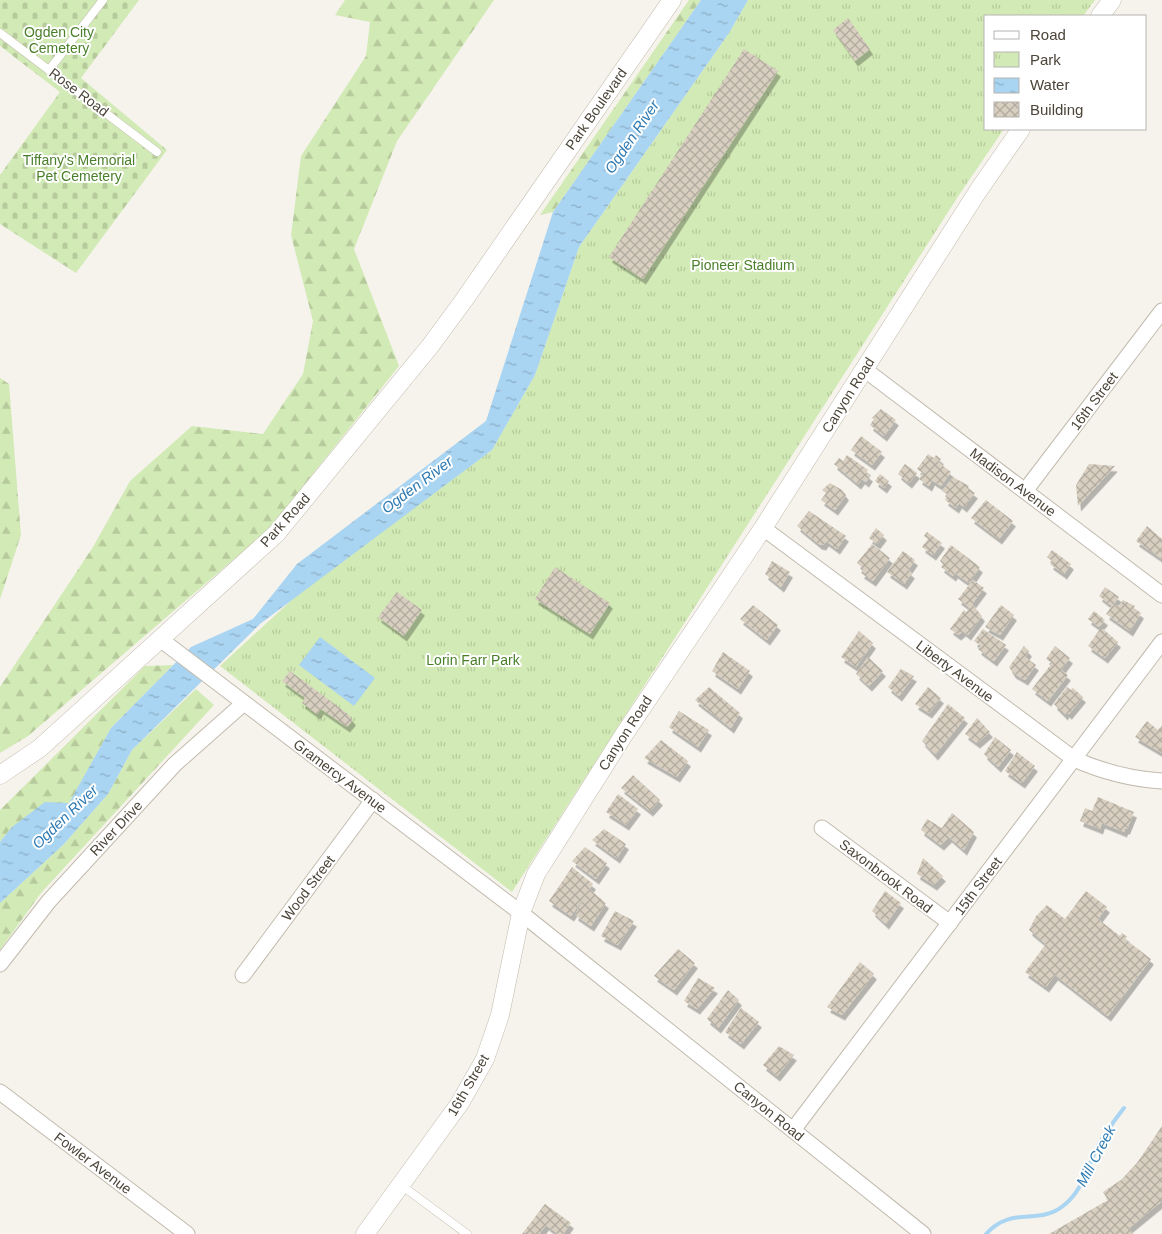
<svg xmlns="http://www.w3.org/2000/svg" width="1162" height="1234" font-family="Arial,sans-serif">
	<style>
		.forest { fill: url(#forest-firs) }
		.cemetery { fill: url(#cemetery-stones) }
		.park { fill: url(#park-tufts) }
		.water { fill: url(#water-ripples) }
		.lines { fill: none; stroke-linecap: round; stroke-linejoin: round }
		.stream { stroke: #a9d4f2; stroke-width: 4 }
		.building { fill: url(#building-cross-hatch); filter: url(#shadow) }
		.service-casing { stroke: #c2bbae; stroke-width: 9 }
		.minor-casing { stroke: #c2bbae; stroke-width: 17 }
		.tertiary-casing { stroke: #c2bbae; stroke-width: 19 }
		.service { stroke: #fff; stroke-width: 8 }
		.minor { stroke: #fff; stroke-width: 15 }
		.tertiary { stroke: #fff; stroke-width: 18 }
		.labels { text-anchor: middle; stroke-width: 4; stroke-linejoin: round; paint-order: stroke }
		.park-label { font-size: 14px; fill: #4a7f2a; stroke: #fff }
		.street-label { font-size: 14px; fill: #4b4439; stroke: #fff }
		.water-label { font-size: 15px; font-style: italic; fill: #2e7ab2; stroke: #fff }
	</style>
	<defs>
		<pattern id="forest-firs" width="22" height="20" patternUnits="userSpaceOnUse" patternTransform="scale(1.25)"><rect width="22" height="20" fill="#d2eab5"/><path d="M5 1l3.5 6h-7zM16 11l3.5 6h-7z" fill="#b6ca9c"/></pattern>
		<pattern id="cemetery-stones" width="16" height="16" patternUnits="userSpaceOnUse" patternTransform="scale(1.25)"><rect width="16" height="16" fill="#d2eab5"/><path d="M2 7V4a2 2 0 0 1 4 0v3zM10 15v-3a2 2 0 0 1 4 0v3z" fill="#b6ca9c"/></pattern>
		<pattern id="park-tufts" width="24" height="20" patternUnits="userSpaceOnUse" patternTransform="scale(1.25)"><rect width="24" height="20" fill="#d2eab5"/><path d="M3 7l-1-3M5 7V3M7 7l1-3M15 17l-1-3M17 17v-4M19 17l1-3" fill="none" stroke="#b6ca9c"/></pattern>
		<pattern id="water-ripples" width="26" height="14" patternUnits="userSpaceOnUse" patternTransform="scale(1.25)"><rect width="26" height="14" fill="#a9d4f2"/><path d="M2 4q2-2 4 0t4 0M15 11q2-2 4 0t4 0" fill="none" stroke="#8caec5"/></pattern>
		<pattern id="building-cross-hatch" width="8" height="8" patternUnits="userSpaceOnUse" patternTransform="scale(1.25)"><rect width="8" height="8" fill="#d8cfc1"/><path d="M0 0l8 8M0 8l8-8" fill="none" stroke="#b1aa9e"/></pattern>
		<filter id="shadow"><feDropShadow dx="3" dy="5.5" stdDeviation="0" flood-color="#0004"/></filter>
	</defs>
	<rect width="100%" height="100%" fill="#f6f3ec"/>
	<g class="forest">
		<polygon points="345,0 494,0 397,141 354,249 399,366 269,529 28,736 0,753 0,687 93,547 130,481 192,426 263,434 303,374 313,321 291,235 301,156 366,56 370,22 335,15"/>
		<polygon points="689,0 701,0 553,212 540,215"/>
		<polygon points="0,378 9,384 21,535 0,599"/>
		<polygon points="173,665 111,728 69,804 12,827 0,842 0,810 145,666"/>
		<polygon points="196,689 214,705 41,893 0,950 0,903 64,844 108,794 132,750"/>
	</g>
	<polygon class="cemetery" points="0,0 139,0 81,78 167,150 76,273 0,224 0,175 60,92 0,46"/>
	<polygon class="park" points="748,0 1095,0 1083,16 986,16 986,129 1004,129 959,195 512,892 220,666 308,585 492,450 535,375 579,247 729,33"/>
	<g class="water">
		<polygon points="701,0 748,0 729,33 579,247 535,375 492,450 260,624 132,750 108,794 64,844 0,903 0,842 12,827 45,802 69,803 111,728 191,647 253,619 297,564 486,421 553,212"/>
		<polygon points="320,637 375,678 354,706 299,665"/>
	</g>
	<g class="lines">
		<path class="stream" d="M 986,1234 C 1012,1205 1038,1226 1063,1206 C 1082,1191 1086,1171 1096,1150 C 1103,1135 1114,1121 1124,1108"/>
	</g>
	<g class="building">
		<polygon points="848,18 870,49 855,61 833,30"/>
		<polygon points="744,49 778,71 643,279 609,257"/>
		<polygon points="881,409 896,420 884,436 870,425 874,419 872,418"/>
		<polygon points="861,436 882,452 872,465 851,450"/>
		<polygon points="928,454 934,458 936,455 941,459 938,462 951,472 941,486 932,480 929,486 919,479 923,473 917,469"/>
		<polygon points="847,455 868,470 866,473 870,476 866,482 862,479 858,484 834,464 839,458 843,461"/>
		<polygon points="905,464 917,473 909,483 898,474"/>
		<polygon points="1089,464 1115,466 1078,506 1076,485"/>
		<polygon points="880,474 889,481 884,488 875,481"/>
		<polygon points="953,477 969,486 968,488 975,493 964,507 959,503 956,508 945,500 948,495 942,491"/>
		<polygon points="830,483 842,490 846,495 835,510 821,500 826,493 822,490"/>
		<polygon points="986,500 1013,521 999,539 971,518"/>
		<polygon points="809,511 846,536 837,549 826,541 823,545 819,544 797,526"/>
		<polygon points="1147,526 1162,539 1162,559 1136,541"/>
		<polygon points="876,528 884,535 877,544 869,538"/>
		<polygon points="927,532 942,543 933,555 922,547 928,539 924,536"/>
		<polygon points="872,544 890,558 873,581 861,573 864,569 857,563"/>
		<polygon points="951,545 980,567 969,583 955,573 953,576 941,567 943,564 940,561"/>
		<polygon points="1052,550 1071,564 1064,574 1050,564 1052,561 1047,557"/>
		<polygon points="903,551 915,560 908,570 912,573 904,584 887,572"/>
		<polygon points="772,561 790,572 781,587 765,574"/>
		<polygon points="555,567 610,603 590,634 535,599"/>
		<polygon points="973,580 984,588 972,604 982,616 968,635 963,631 958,635 950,629 964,610 966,612 968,610 969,607 958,599"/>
		<polygon points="1105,587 1119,597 1113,605 1119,606 1123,600 1135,606 1134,608 1141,613 1130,631 1106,614 1112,606 1099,596"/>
		<polygon points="397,592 422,610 404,636 378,617"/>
		<polygon points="753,605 778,625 767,640 740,619"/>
		<polygon points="1001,605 1014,615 1000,635 985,627"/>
		<polygon points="1094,611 1105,620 1099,627 1088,619"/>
		<polygon points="983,629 1006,645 994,661 978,649 981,646 974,641"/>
		<polygon points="1100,629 1103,629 1118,642 1105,658 1088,646"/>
		<polygon points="859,631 873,643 856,667 841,657"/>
		<polygon points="1024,646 1029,651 1025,657 1036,665 1025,680 1013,673 1009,667"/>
		<polygon points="1055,646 1070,658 1061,670 1068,675 1048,701 1032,689 1052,663 1046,659"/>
		<polygon points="723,652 750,671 738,689 712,671"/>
		<polygon points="868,657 883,671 869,686 856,674"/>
		<polygon points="901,669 914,676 899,696 888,687"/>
		<polygon points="290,671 348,714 353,720 347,727 321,709 317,714 302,703 305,698 282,681"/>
		<polygon points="709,687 740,713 731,728 695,700"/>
		<polygon points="928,687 941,698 929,713 915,704"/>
		<polygon points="1067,687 1071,690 1073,688 1083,697 1069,714 1066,712 1065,715 1054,704"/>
		<polygon points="948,704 965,718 935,755 922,741"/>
		<polygon points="679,711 709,730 698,747 669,727"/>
		<polygon points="977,718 990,732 977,743 965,734"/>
		<polygon points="1147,721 1158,730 1162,725 1162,753 1135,737"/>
		<polygon points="995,737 1011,750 998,767 984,754"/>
		<polygon points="661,740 688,761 677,777 644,758"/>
		<polygon points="1017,752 1035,766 1022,783 1005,771"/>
		<polygon points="633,775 660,800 650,811 621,788"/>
		<polygon points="618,794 638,809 626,825 606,812"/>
		<polygon points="1098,797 1134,812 1127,829 1125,829 1124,832 1102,823 1100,829 1080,821 1085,808 1092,811"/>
		<polygon points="952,813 974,832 964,850 949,837 941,845 921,830 927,819 942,828"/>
		<polygon points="604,829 626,844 617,858 592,840"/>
		<polygon points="585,847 607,863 596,879 572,861"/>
		<polygon points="923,858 943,876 934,885 917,874"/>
		<polygon points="572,867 593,884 571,916 549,901"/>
		<polygon points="589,889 606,903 591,926 575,915"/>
		<polygon points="885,891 901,903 886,924 872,911"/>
		<polygon points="1086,891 1107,907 1098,919 1120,936 1122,933 1127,937 1125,939 1151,959 1108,1016 1055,975 1046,987 1025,972 1046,944 1029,930 1036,916 1047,905 1065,919"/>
		<polygon points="615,911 634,921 618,945 601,936"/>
		<polygon points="678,949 695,963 674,990 654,976"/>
		<polygon points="860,962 874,974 842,1015 827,1007"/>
		<polygon points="698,978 715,988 697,1009 684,1001"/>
		<polygon points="728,990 739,1000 718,1028 707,1019"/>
		<polygon points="741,1008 759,1022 741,1044 725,1032"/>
		<polygon points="779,1046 794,1055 777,1076 763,1065"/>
		<polygon points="1162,1126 1162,1201 1129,1228 1133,1234 1049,1234 1108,1200 1103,1192 1121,1180 1137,1163"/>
		<polygon points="545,1204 571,1223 563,1234 558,1234 546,1225 539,1234 522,1234"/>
	</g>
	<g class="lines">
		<g class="service-casing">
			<g id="service">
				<polyline points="0,33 157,152"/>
				<polyline points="49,70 103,0"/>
				<polyline points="401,1185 467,1234"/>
			</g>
		</g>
		<g class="minor-casing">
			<g id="minor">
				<polyline points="864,369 1162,595"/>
				<polyline points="1025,491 1162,311"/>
				<path d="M 763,528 L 1074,759 C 1103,772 1129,779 1162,781"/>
				<polyline points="160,639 521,913 923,1234"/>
				<polyline points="822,828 950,923"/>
				<polyline points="0,964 49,901 175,764 244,703"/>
				<polyline points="243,975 373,800"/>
				<polyline points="0,1092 187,1234"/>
				<polyline points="793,1130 1162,642"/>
			</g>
		</g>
		<g class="tertiary-casing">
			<g id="tertiary">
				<polyline points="1100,16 1112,0"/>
				<polyline points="0,775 40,748 276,534 431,345 464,300 672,0"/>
				<polyline points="365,1234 460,1103 485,1059 500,1015 521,913 536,874 625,733 763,528 978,191 1021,129"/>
			</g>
		</g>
		<use href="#service" class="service"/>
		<use href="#minor" class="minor"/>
		<use href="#tertiary" class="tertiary"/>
	</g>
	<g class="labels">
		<g class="park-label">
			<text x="59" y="37">Ogden City<tspan x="59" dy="16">Cemetery</tspan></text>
			<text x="79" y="165">Tiffany's Memorial<tspan x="79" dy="16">Pet Cemetery</tspan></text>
			<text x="743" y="270">Pioneer Stadium</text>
			<text x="473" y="665">Lorin Farr Park</text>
		</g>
		<g class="street-label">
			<text transform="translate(79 92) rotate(37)" y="5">Rose Road</text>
			<text transform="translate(596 109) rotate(-55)" y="5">Park Boulevard</text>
			<text transform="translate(848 395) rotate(-58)" y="5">Canyon Road</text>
			<text transform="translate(1094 401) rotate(-53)" y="5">16th Street</text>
			<text transform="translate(1013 482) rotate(37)" y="5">Madison Avenue</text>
			<text transform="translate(285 520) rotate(-48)" y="5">Park Road</text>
			<text transform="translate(955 671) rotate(37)" y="5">Liberty Avenue</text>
			<text transform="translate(625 733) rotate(-57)" y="5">Canyon Road</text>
			<text transform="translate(340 776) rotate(37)" y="5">Gramercy Avenue</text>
			<text transform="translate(116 828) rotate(-47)" y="5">River Drive</text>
			<text transform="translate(886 876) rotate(37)" y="5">Saxonbrook Road</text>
			<text transform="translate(978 886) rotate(-53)" y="5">15th Street</text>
			<text transform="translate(308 888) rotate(-53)" y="5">Wood Street</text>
			<text transform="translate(468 1085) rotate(-60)" y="5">16th Street</text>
			<text transform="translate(769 1111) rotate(39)" y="5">Canyon Road</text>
			<text transform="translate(93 1163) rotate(37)" y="5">Fowler Avenue</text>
		</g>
		<g class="water-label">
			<text transform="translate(632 137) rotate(-56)" y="5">Ogden River</text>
			<text transform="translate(417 485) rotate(-37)" y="5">Ogden River</text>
			<text transform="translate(65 817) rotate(-44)" y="5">Ogden River</text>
			<text transform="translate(1096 1156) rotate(-62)" y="5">Mill Creek</text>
		</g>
	</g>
	<rect x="984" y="15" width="162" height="115" fill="#ffffff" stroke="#b7b4b0"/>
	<rect x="994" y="31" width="25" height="8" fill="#ffffff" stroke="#b7b4b0"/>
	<text x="1030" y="40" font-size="15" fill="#4b4439">Road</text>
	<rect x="994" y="52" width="25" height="15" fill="url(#park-tufts)" stroke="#b7b4b0"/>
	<text x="1030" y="65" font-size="15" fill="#4b4439">Park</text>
	<rect x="994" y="78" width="25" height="15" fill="url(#water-ripples)" stroke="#b7b4b0"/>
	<text x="1030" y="90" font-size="15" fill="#4b4439">Water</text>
	<rect x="994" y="102" width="25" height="15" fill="url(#building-cross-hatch)" stroke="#b7b4b0"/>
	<text x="1030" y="115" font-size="15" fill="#4b4439">Building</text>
</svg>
